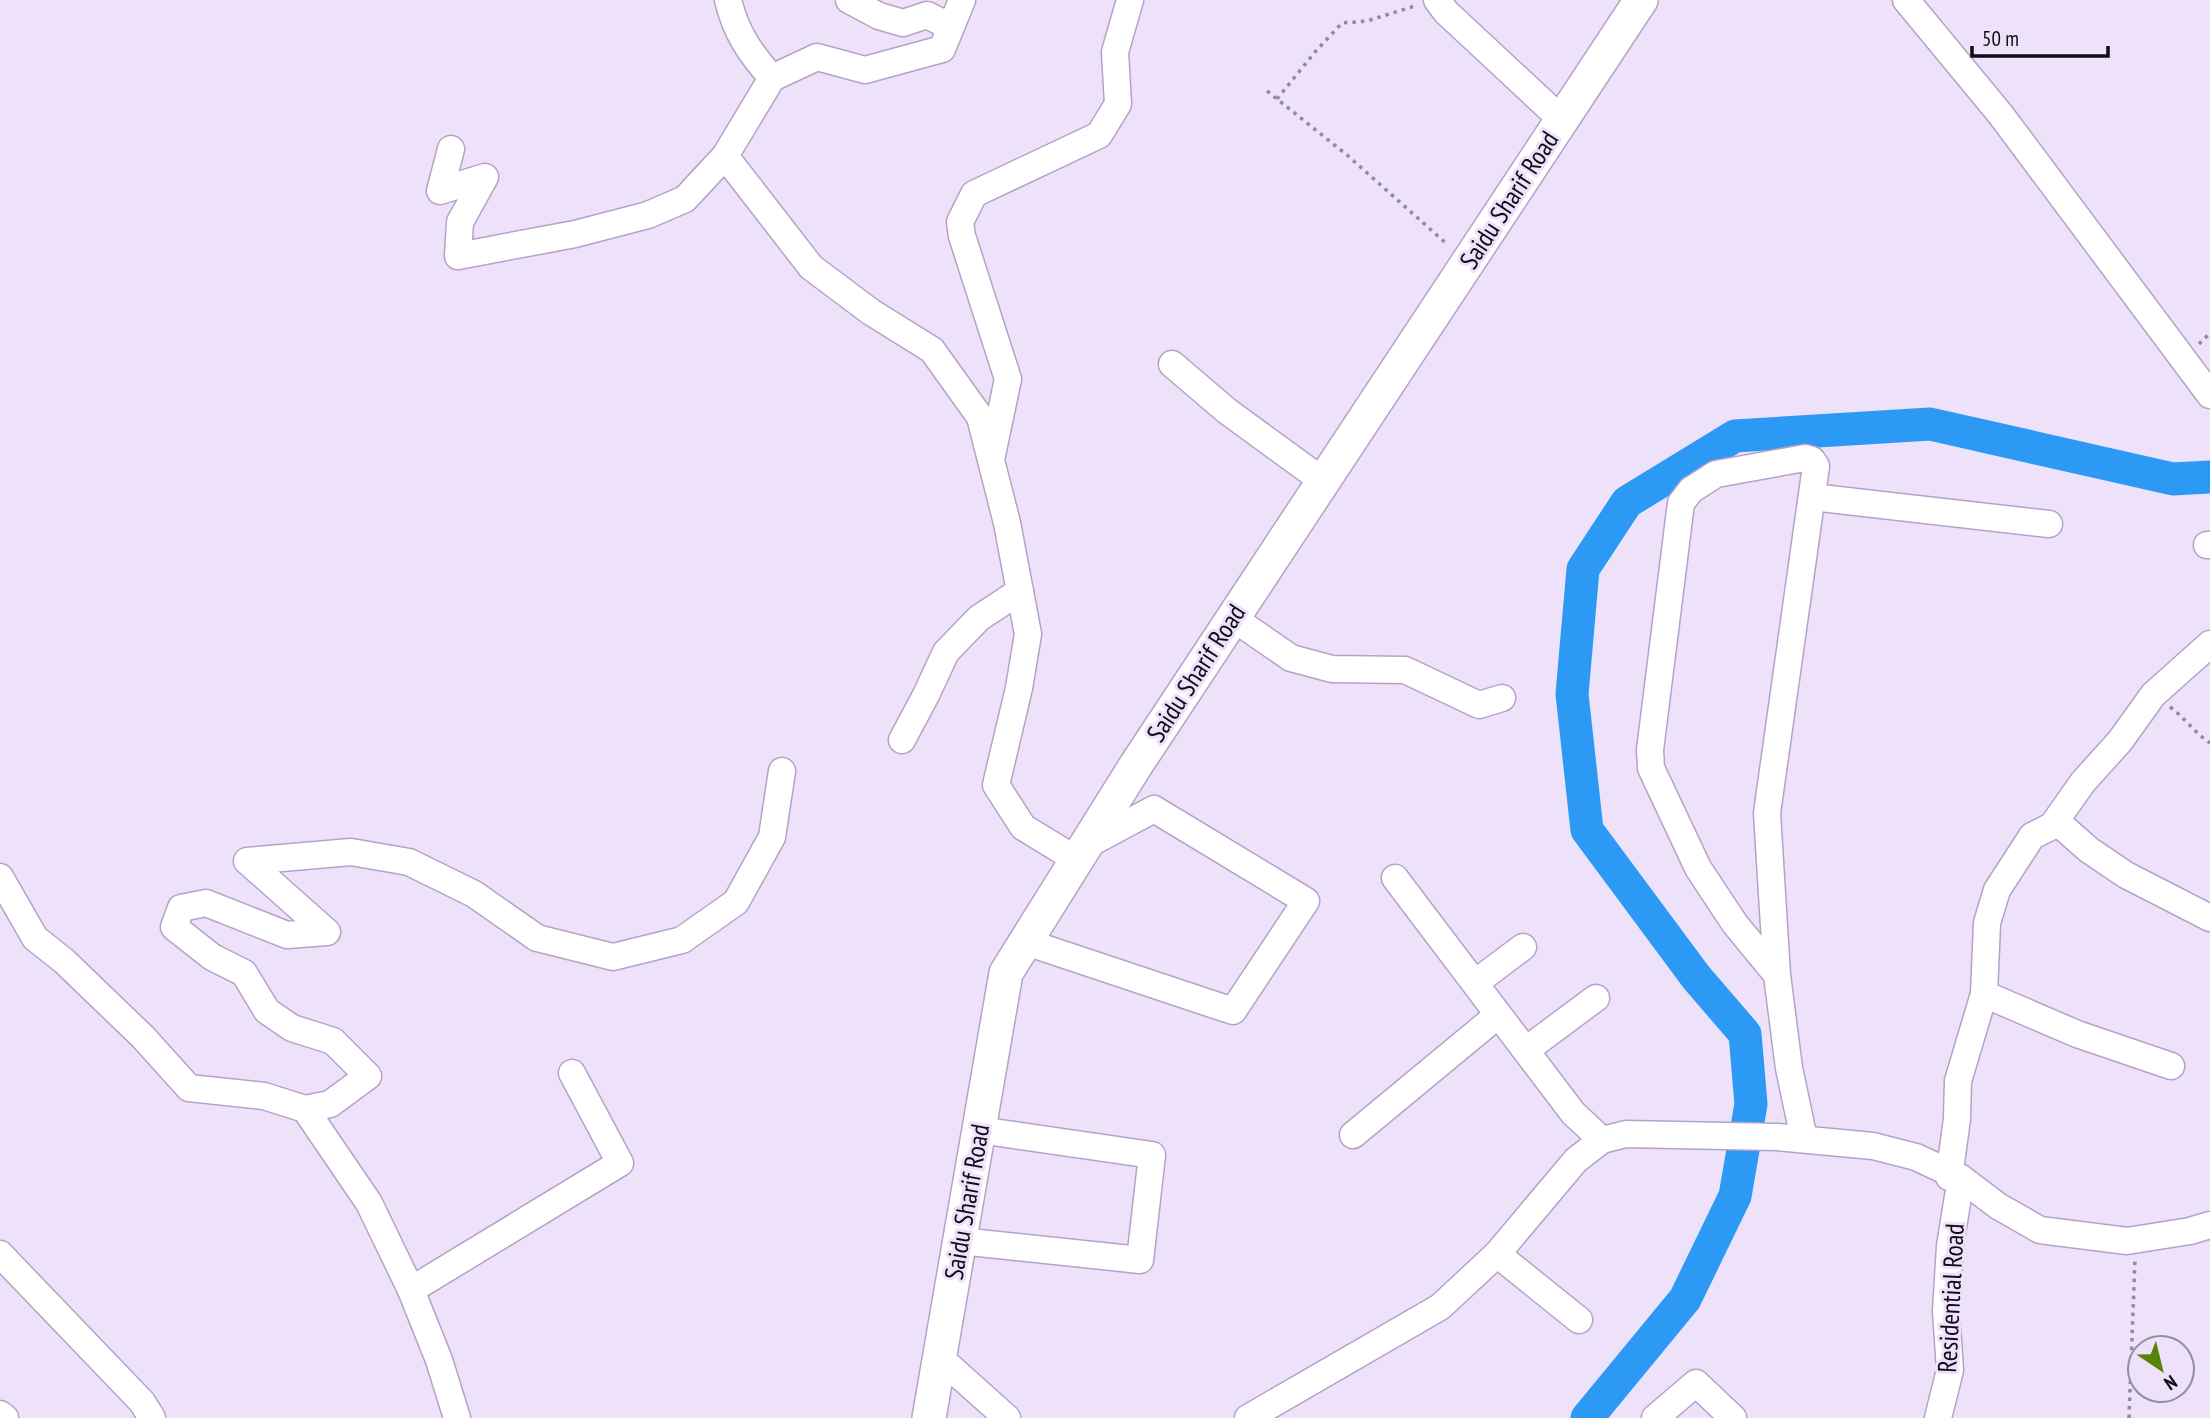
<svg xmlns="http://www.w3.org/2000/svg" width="2210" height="1418" font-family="'PT Sans Narrow',sans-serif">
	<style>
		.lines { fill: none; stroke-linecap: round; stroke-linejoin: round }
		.river { stroke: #2c9af5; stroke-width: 33 }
		.minor-casing { stroke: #b6a2c8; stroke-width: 29 }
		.major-casing { stroke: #b6a2c8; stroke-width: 36 }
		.path { stroke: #93899c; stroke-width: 3.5; stroke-dasharray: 3.5 5; stroke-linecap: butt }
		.minor { stroke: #fff; stroke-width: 26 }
		.major { stroke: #fff; stroke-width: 33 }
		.labels { text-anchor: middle; stroke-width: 6; stroke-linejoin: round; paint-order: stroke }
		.street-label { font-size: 26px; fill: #120a17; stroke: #eee2fa }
	</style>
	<rect width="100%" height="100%" fill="#eee2fa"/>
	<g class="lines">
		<polyline class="river" points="1587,1418 1685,1299 1735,1196 1751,1104 1745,1034 1696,977 1587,830 1572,694 1583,569 1627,502 1735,436 1930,424 2173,479 2210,477"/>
		<g class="minor-casing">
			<g id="minor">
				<path d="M 728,0 C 736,33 750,53 772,78"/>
				<polyline points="849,0 879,16 903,23 927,15 951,27"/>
				<polyline points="962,0 942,49 865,70 817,57 772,78 725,156 811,267 871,312 932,350 980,417 1007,523 1028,634 1019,688 996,785 1023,827 1077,860"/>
				<polyline points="1437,0 1446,12 1562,120"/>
				<polyline points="1906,0 2001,115 2210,395"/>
				<polyline points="451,149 440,191 485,177 460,222 458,256 575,234 648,215 685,199 725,156"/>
				<polyline points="1172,364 1227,411 1323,481"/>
				<polyline points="992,455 1008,379 962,236 960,222 974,194 1099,135 1118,104 1115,52 1130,0"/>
				<polyline points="1812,497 2049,524"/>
				<polyline points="2207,545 2210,545"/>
				<polyline points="1233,618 1291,658 1332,669 1405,670 1479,705 1502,698"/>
				<polyline points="902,740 926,695 946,652 979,618 1020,591"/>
				<polyline points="2056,821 2089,850 2126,875 2210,918"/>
				<polyline points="0,877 35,938 64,961 143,1037 189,1088 264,1096 305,1109 369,1203 411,1290 439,1360 457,1418"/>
				<polyline points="1395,878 1573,1113 1602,1140"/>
				<polyline points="1026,942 1233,1011 1306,901 1154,809 1085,846"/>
				<polyline points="1777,975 1735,924 1698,868 1651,768 1650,750 1681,503 1691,490 1716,474 1805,458 1812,460 1816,466 1767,813 1777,975 1789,1068 1804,1139"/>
				<polyline points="1475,983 1523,947"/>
				<polyline points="1984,994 2077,1034 2171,1066"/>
				<polyline points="1526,1050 1596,998"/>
				<polyline points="305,1109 330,1104 368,1076 333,1041 292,1028 267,1011 244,973 212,957 174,927 181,908 206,903 287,935 327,932 247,861 351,852 409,862 474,894 537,938 613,957 682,940 736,902 772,837 782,771"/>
				<polyline points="1353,1135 1498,1015"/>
				<polyline points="1949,1177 1957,1119 1958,1081 1984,994 1987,923 1997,890 2032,836 2052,826 2083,782 2120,741 2153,695 2210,644"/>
				<polyline points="960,1241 1140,1260 1152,1155 979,1130"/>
				<polyline points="0,1254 142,1402 152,1418"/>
				<polyline points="1497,1254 1579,1320"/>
				<polyline points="411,1290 620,1163 572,1073"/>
				<polyline points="940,1358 1007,1418"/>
				<polyline points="0,1414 5,1418"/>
				<polyline points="1248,1418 1440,1307 1497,1254 1576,1160 1602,1140 1626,1134 1777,1137 1873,1146 1916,1157 1961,1178 1998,1206 2040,1230 2127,1241 2190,1231 2210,1225"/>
				<polyline points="1655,1418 1696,1383 1733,1418"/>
				<polyline points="1938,1418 1950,1370 1946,1311 1950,1246 1961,1178"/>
			</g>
		</g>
		<g class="major-casing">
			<polyline id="major" points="929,1418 1006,973 1136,765 1641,0"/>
		</g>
		<g class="path">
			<polyline points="1267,91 1347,155 1448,245"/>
			<polyline points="1277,99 1315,52 1342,23 1367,21 1418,5"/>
			<polyline points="2199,344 2210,333"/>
			<path d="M 2170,707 C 2185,718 2195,733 2210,743"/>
			<polyline points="2129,1418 2135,1259"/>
		</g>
		<use href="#minor" class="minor"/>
		<use href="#major" class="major"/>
	</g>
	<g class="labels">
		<g class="street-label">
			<text transform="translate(1509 200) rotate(-57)" y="9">Saidu Sharif Road</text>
			<text transform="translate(1196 673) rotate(-57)" y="9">Saidu Sharif Road</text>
			<text transform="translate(967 1202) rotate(-80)" y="9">Saidu Sharif Road</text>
			<text transform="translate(1951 1298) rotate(-87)" y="9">Residential Road</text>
		</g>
	</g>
	<g transform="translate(2161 1369) rotate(145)"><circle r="33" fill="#eee2fa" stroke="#968c9f" stroke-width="2"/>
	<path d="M0-5L12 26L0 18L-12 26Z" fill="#58820a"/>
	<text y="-10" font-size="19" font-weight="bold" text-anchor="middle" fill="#120a17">N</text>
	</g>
	<path d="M1972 46v10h136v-10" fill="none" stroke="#120a17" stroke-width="3.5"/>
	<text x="1982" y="46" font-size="21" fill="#120a17" stroke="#eee2fa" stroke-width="5" paint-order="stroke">50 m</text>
</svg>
